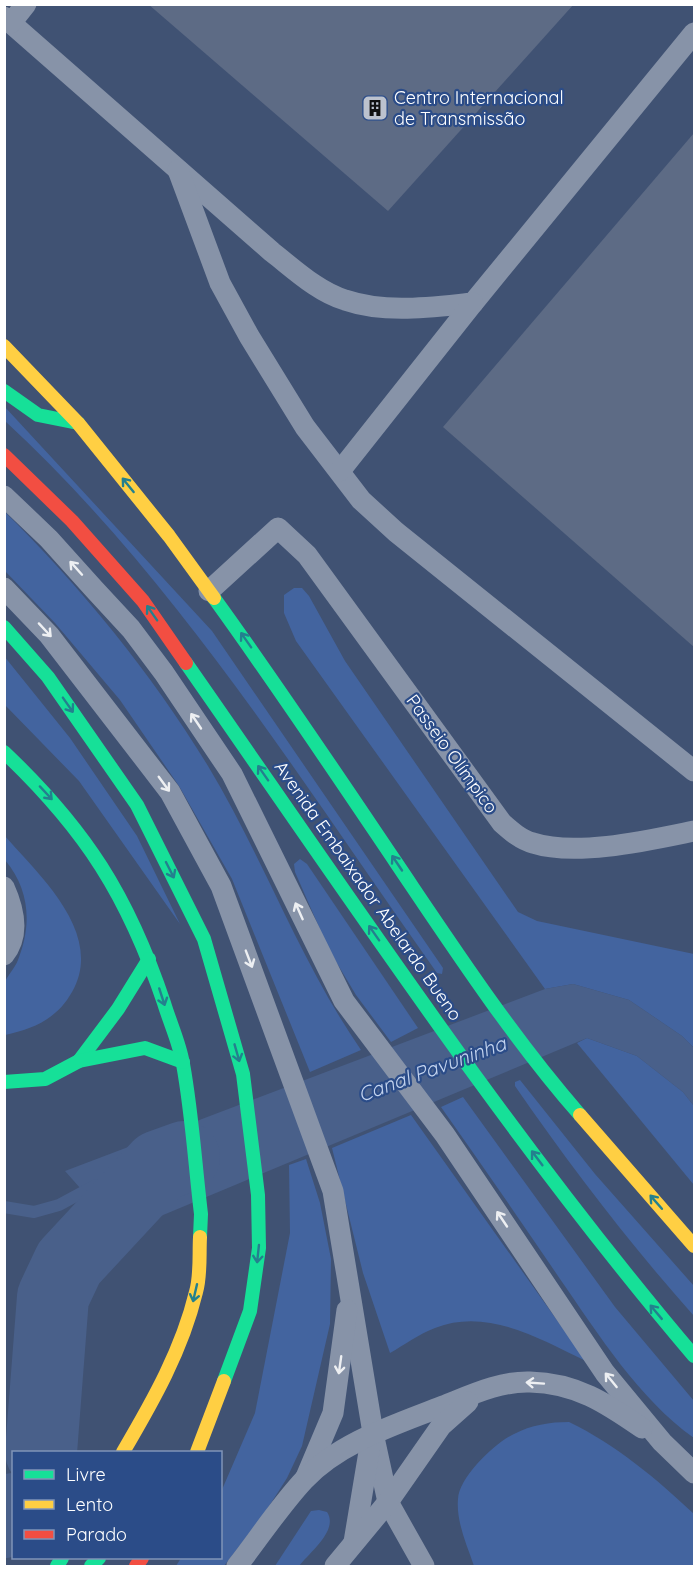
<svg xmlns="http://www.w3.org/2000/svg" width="699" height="1571" font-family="Quicksand,sans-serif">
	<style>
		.green { fill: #43649f }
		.water { fill: #49608a }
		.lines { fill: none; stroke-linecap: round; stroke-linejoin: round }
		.stream { stroke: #49608a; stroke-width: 12 }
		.river { stroke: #49608a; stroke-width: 72 }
		.building { fill: #5d6b85 }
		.lane { stroke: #8793a8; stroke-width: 21 }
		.fast { stroke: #16e098; stroke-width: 14 }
		.slow { stroke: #ffcf43; stroke-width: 14 }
		.jam { stroke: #f24e42; stroke-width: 14 }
		.oneway { stroke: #24808e }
		.oneway2 { stroke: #edeff2 }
		.labels { text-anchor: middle; stroke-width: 4.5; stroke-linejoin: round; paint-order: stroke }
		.poi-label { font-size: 18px; fill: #fff; stroke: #2b4c88; text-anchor: start }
		.street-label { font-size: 18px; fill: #fff; stroke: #2b4c88 }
		.water-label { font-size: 20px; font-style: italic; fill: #c4d4ef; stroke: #2b4c88 }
	</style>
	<rect width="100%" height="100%" fill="#405273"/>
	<g class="green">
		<path d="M 4,406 L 212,631 L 443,968 L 442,974 L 437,973 C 302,783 177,580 5,421 Z"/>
		<path d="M 4,511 C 81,587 152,674 208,766 C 264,859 299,960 361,1050 L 310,1072 L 232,879 L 179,786 L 120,700 L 55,623 L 5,571 Z"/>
		<polygon points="294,588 302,588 309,596 345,661 518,912 537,921 694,954 694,1048 682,1036 629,1000 573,984 545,989 296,641 284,613 284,595"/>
		<polygon points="4,656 70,738 137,836 180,924 79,781 5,705"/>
		<path d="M 4,835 C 40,876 105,934 72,992 C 57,1019 33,1029 5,1035 C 4,1020 1,999 4,984 C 7,976 15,968 18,960 C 32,925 30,890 5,860 Z"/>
		<polygon points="300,859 307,864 418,1028 391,1042 356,995 329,950 295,872 294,864"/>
		<polygon points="587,1038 637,1056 683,1092 694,1106 694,1185 577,1043"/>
		<path d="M 520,1080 L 595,1174 L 694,1286 L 694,1316 C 629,1243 571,1167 515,1086 L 515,1082 Z"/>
		<path d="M 463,1097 L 615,1307 L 694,1401 L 694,1438 C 639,1399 599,1335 560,1279 C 521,1221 481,1164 441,1107 Z"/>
		<path d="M 411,1115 L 586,1361 C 540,1339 487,1307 435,1328 C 419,1334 404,1345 390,1353 L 363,1273 L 332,1148 Z"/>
		<polygon points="306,1159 320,1203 331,1259 330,1324 302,1446 287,1478 264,1514 224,1566 176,1566 181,1558 220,1558 221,1492 255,1413 290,1233 289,1165"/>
		<path d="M 569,1422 C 615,1444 657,1479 694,1514 L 694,1566 L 474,1566 C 467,1545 456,1522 458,1499 C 459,1477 495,1443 514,1434 C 531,1425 550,1422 569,1422 Z"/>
		<path d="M 319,1510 L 327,1512 C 339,1530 310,1552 299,1566 L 275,1566 L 311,1511 Z"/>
	</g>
	<polygon class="water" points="573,984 629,1000 682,1036 694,1048 694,1106 683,1092 637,1056 587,1038 120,1233 65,1171 545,989"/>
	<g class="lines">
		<polyline class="stream" points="4,1207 34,1212 59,1205 96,1185"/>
		<g class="river">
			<polyline points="41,1452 53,1297 69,1263 159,1166 184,1157"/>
			<polyline points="4,1522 14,1509"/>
		</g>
	</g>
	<g class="building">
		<polygon points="148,4 574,4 388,211"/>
		<polygon points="694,133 694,647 443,427"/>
	</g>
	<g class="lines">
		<g class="lane">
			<path d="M 4,17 L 272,252 C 294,269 318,292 345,300 C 386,314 432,307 473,303 L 694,33"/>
			<polyline points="11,23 26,4"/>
			<polyline points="178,170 220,283 249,336 305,427 361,500 396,532 694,771"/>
			<polyline points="340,471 473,303"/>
			<polyline points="4,496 49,539 94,589 131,629 164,673 232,774 344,1001 445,1135 605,1373 662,1442 694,1473"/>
			<polyline points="4,588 49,635 170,792 221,886 333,1191 373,1433 388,1502 424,1566"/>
			<path d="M 209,591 L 278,528 L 307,555 L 502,823 C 511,831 521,840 533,843 C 576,857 650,840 694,831"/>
			<path d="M 4,887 C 14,909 20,935 4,955"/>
			<polyline points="306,1477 333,1413 347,1310"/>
			<polyline points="354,1542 370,1446"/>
			<path d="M 237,1566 C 259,1538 279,1507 304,1480 C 340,1442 395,1425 443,1406 C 471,1395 500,1381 530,1382 C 576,1383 606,1403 642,1428"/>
			<polyline points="335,1566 388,1502 441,1426 468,1402"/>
		</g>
		<g class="fast">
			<polyline points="4,391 38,415 78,423"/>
			<path d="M 214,598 C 277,685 337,775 397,864 C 455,950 512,1037 580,1115"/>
			<polyline points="4,627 48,677 137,805 204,939 243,1074 258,1195 259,1248 250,1311 224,1381"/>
			<path d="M 186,663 C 350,898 509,1138 694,1356"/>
			<path d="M 4,752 C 86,830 128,896 164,1003 C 170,1023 180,1044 183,1064 C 192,1113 195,1164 201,1214 L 200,1237"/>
			<polyline points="79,1061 118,1009 149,959"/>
			<polyline points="4,1082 45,1079 79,1061 145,1048 183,1062"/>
			<polyline points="57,1566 62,1558"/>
			<polyline points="91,1566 99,1558"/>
		</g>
		<g class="slow">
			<polyline points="4,346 78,423 169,536 214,598"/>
			<polyline points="580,1115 694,1246"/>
			<path d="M 123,1452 C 153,1401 182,1350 196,1292 C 201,1275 199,1254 200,1237"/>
			<polyline points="197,1452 224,1381"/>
		</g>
		<g class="jam">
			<polyline points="4,455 72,521 143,601 186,663"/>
			<polyline points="136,1566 142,1558"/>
		</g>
	</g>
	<defs><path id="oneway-shaft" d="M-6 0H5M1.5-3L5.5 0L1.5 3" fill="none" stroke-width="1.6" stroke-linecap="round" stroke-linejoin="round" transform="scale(1.5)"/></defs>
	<g class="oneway">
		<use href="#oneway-shaft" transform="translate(128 485) rotate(-129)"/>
		<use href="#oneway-shaft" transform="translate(152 613) rotate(-125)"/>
		<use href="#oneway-shaft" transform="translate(246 640) rotate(-125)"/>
		<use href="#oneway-shaft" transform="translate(68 705) rotate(55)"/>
		<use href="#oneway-shaft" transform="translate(263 773) rotate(-125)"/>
		<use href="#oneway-shaft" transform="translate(46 793) rotate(47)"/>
		<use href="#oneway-shaft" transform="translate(397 863) rotate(-124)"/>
		<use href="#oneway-shaft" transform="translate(170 870) rotate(63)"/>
		<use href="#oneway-shaft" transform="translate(374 933) rotate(-125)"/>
		<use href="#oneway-shaft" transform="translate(162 997) rotate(72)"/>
		<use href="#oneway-shaft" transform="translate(237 1053) rotate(74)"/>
		<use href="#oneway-shaft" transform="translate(537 1158) rotate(-127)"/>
		<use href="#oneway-shaft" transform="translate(656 1202) rotate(-131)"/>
		<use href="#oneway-shaft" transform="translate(258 1254) rotate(96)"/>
		<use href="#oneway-shaft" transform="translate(195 1293) rotate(103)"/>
		<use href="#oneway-shaft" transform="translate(656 1312) rotate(-130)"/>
	</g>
	<g class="oneway2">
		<use href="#oneway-shaft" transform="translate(76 568) rotate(-132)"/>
		<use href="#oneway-shaft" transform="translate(45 630) rotate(47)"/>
		<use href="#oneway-shaft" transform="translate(196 721) rotate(-124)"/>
		<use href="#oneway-shaft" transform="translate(164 784) rotate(54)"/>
		<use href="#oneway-shaft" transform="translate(299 911) rotate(-114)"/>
		<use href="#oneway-shaft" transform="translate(249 959) rotate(69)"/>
		<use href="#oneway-shaft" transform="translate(502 1219) rotate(-124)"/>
		<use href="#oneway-shaft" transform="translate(340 1365) rotate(98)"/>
		<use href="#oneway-shaft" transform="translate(611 1380) rotate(-129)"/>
		<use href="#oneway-shaft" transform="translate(535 1383) rotate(-176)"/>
	</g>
	<defs>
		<g id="building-square" transform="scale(1.35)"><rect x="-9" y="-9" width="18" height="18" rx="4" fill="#bcc2ce" stroke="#2b4c88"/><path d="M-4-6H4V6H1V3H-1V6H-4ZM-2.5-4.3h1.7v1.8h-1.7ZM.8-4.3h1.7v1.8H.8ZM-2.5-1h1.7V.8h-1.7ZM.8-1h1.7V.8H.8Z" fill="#111"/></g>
	</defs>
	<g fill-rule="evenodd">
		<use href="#building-square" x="375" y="108"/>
	</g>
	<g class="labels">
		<g class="poi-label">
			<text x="394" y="104">Centro Internacional<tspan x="394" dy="21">de Transmissão</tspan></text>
		</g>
		<g class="street-label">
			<text transform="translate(452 754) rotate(54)" y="6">Passeio Olímpico</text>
			<text transform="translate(368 891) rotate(55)" y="6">Avenida Embaixador Abelardo Bueno</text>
		</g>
		<g class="water-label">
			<text transform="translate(432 1069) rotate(-20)" y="7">Canal Pavuninha</text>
		</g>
	</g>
	<rect width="699" height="1571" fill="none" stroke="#ffffff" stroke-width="12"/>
	<rect x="12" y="1451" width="210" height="108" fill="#2b4c88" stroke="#8094b8" stroke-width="1.5"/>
	<rect x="24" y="1470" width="30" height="9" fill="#16e098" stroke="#8094b8" stroke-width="1.5"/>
	<text x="66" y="1481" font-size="18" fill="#ffffff">Livre</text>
	<rect x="24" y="1500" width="30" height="9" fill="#ffcf43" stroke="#8094b8" stroke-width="1.5"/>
	<text x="66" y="1511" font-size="18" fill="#ffffff">Lento</text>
	<rect x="24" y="1530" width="30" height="9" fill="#f24e42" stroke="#8094b8" stroke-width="1.5"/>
	<text x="66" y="1541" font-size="18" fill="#ffffff">Parado</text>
</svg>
